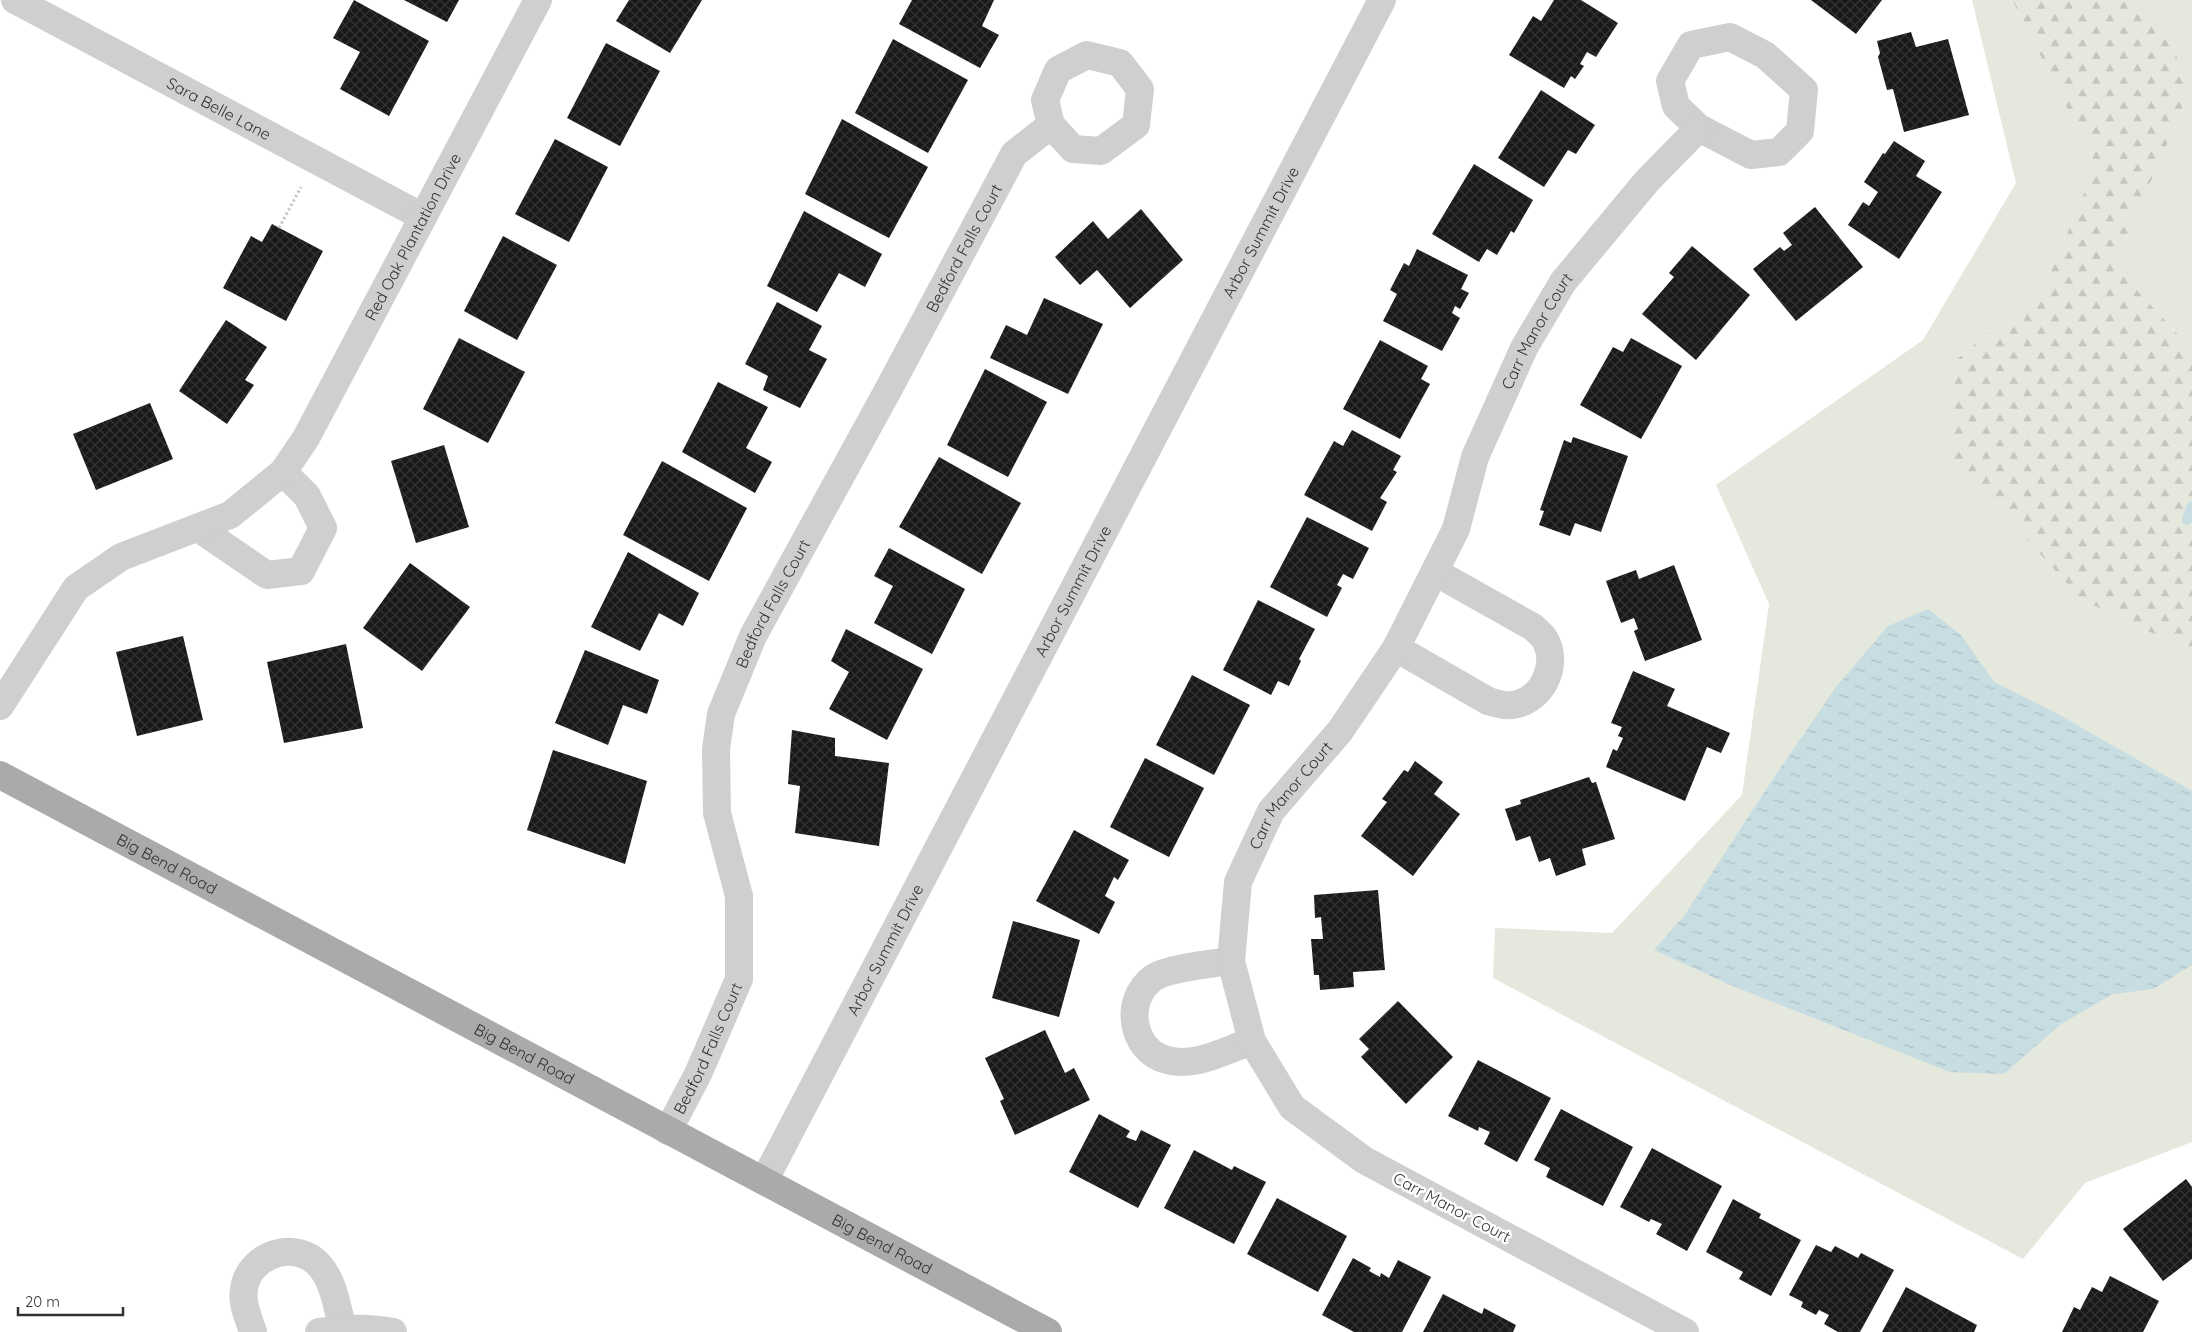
<svg xmlns="http://www.w3.org/2000/svg" width="2192" height="1332" font-family="Quicksand,sans-serif">
	<style>
		.grass { fill: #e4e8dd }
		.forest { fill: url(#forest-firs) }
		.water { fill: url(#water-ripples) }
		.lines { fill: none; stroke-linecap: round; stroke-linejoin: round }
		.stream { stroke: #c7dde2; stroke-width: 10 }
		.building { fill: url(#building-cross-hatch) }
		.path { stroke: #c9c9c9; stroke-width: 3; stroke-dasharray: 2.5 2.5; stroke-linecap: butt }
		.minor { stroke: #cfcfcf; stroke-width: 28 }
		.primary { stroke: #aaa; stroke-width: 28 }
		.labels { text-anchor: middle; stroke-width: 5; stroke-linejoin: round; paint-order: stroke }
		.street-label { font-size: 16px; fill: #323232; stroke: #fff }
	</style>
	<defs>
		<pattern id="forest-firs" width="22" height="20" patternUnits="userSpaceOnUse" patternTransform="scale(1.25)"><rect width="22" height="20" fill="#e4e8dd"/><path d="M5 1l3.5 6h-7zM16 11l3.5 6h-7z" fill="#c4c7be"/></pattern>
		<pattern id="water-ripples" width="26" height="14" patternUnits="userSpaceOnUse" patternTransform="scale(1.25)"><rect width="26" height="14" fill="#c7dde2"/><path d="M2 4q2-2 4 0t4 0M15 11q2-2 4 0t4 0" fill="none" stroke="#abbec2"/></pattern>
		<pattern id="building-cross-hatch" width="8" height="8" patternUnits="userSpaceOnUse" patternTransform="scale(1.25)"><rect width="8" height="8" fill="#191919"/><path d="M0 0l8 8M0 8l8-8" fill="none" stroke="#323232"/></pattern>
	</defs>
	<rect width="100%" height="100%" fill="#fff"/>
	<g class="grass">
		<polygon points="1972,0 2012,0 2096,165 2044,288 1956,360 2082,600 2192,652 2192,1142 2085,1183 2023,1259 1493,978 1495,928 1612,933 1742,795 1769,604 1716,485 1923,340 2016,183"/>
		<polygon points="2121,0 2192,0 2192,349 2114,266 2187,98 2169,26"/>
	</g>
	<polygon class="forest" points="2012,0 2121,0 2169,25 2187,98 2114,266 2192,349 2192,652 2082,600 1951,456 1956,360 2044,288 2096,165"/>
	<polygon class="water" points="1928,609 1961,635 1994,682 2056,713 2192,791 2192,965 2153,989 2113,994 2061,1024 2004,1074 1950,1072 1735,987 1654,950 1684,916 1767,788 1836,687 1888,626"/>
	<g class="lines">
		<polyline class="stream" points="2187,520 2192,506"/>
	</g>
	<g class="building">
		<polygon points="354,0 429,41 389,116 340,89 360,52 333,38"/>
		<polygon points="404,0 459,0 447,22"/>
		<polygon points="629,0 702,0 670,53 616,21"/>
		<polygon points="912,0 994,0 982,26 999,35 980,68 899,24"/>
		<polygon points="1554,0 1581,0 1618,23 1596,57 1587,52 1580,64 1584,66 1575,79 1571,76 1564,88 1509,55 1533,16 1541,21"/>
		<polygon points="1811,0 1882,0 1856,34"/>
		<polygon points="1911,32 1916,47 1948,39 1969,115 1904,132 1893,89 1887,90 1878,57 1880,53 1877,41"/>
		<polygon points="893,39 968,80 928,153 855,113"/>
		<polygon points="606,43 660,71 620,146 567,118"/>
		<polygon points="1541,90 1595,125 1576,154 1568,150 1544,187 1498,158"/>
		<polygon points="842,119 928,167 889,238 805,194"/>
		<polygon points="555,139 608,167 569,242 515,214"/>
		<polygon points="1894,141 1925,161 1916,176 1942,192 1899,259 1848,225 1863,202 1869,206 1878,192 1864,182 1883,153 1885,154"/>
		<polygon points="1474,164 1533,200 1514,233 1511,231 1497,255 1487,249 1479,262 1432,234"/>
		<polygon points="1815,207 1863,267 1796,321 1753,269 1780,247 1784,251 1792,245 1783,233"/>
		<polygon points="1141,209 1183,260 1130,308 1097,270 1080,285 1055,257 1093,221 1108,239"/>
		<polygon points="804,211 882,254 865,287 839,273 817,312 767,286"/>
		<polygon points="272,224 323,251 286,321 223,288 251,236 262,242"/>
		<polygon points="503,236 557,265 517,340 464,311"/>
		<polygon points="1692,246 1750,295 1696,360 1642,314 1674,277 1669,273"/>
		<polygon points="1417,249 1468,275 1461,289 1469,293 1460,309 1455,306 1452,313 1460,318 1442,351 1383,321 1397,294 1390,290 1404,263 1409,266"/>
		<polygon points="1044,298 1103,324 1068,394 990,358 1006,325 1027,335"/>
		<polygon points="777,302 822,326 809,350 827,359 800,408 763,390 768,376 745,364"/>
		<polygon points="226,320 267,347 245,380 254,385 227,424 179,391"/>
		<polygon points="459,338 525,372 488,443 423,409"/>
		<polygon points="1631,338 1682,366 1641,439 1580,405 1613,347 1623,352"/>
		<polygon points="1380,340 1428,366 1421,379 1430,384 1400,439 1343,409"/>
		<polygon points="985,369 1047,402 1008,477 947,445"/>
		<polygon points="718,382 768,407 746,448 772,462 755,493 682,452"/>
		<polygon points="150,403 173,459 96,490 73,434"/>
		<polygon points="1352,430 1401,456 1393,470 1397,472 1380,498 1387,502 1372,531 1304,495 1334,441 1343,446"/>
		<polygon points="1573,437 1628,456 1601,532 1575,523 1570,536 1539,525 1544,511 1540,510 1564,440 1571,443"/>
		<polygon points="444,445 469,527 416,543 391,461"/>
		<polygon points="939,457 1021,503 982,574 899,527"/>
		<polygon points="662,461 747,508 709,581 623,535"/>
		<polygon points="1307,517 1369,548 1353,579 1343,574 1337,585 1342,588 1327,617 1270,587"/>
		<polygon points="889,548 965,589 932,654 874,623 893,586 874,576"/>
		<polygon points="628,552 699,593 683,626 659,613 640,651 591,627"/>
		<polygon points="410,563 470,607 422,671 363,628"/>
		<polygon points="1674,565 1702,640 1645,661 1634,631 1638,629 1634,618 1621,623 1606,581 1636,570 1639,579"/>
		<polygon points="1258,600 1315,629 1299,659 1301,661 1289,686 1278,681 1271,695 1223,670"/>
		<polygon points="846,629 923,669 887,740 829,709 849,672 831,661"/>
		<polygon points="183,636 203,720 137,736 116,652"/>
		<polygon points="346,644 363,728 284,743 267,662"/>
		<polygon points="585,650 659,680 647,714 623,705 608,745 555,723"/>
		<polygon points="1633,671 1675,689 1667,706 1730,733 1721,753 1707,747 1685,801 1606,767 1613,749 1617,751 1623,738 1618,736 1622,727 1611,723"/>
		<polygon points="1192,675 1250,705 1214,775 1156,745"/>
		<polygon points="792,730 835,738 835,756 889,763 879,846 795,833 800,786 788,784"/>
		<polygon points="553,750 647,781 625,864 527,830"/>
		<polygon points="1145,758 1204,788 1169,857 1110,827"/>
		<polygon points="1415,761 1443,782 1434,794 1460,814 1413,876 1361,836 1387,802 1382,799 1404,770 1408,772"/>
		<polygon points="1589,777 1592,783 1596,782 1615,839 1582,849 1586,865 1556,876 1550,858 1539,862 1530,836 1516,841 1505,809 1521,804 1520,800"/>
		<polygon points="1074,830 1129,860 1118,880 1114,877 1105,896 1115,902 1099,934 1036,901"/>
		<polygon points="1378,890 1385,970 1353,972 1354,987 1320,990 1319,975 1314,975 1311,939 1323,939 1321,917 1315,918 1314,895"/>
		<polygon points="1013,921 1080,940 1059,1017 992,998"/>
		<polygon points="1398,1001 1453,1057 1406,1104 1361,1057 1369,1049 1359,1039"/>
		<polygon points="1045,1030 1065,1073 1074,1068 1090,1100 1015,1135 1000,1101 1004,1099 985,1058"/>
		<polygon points="1478,1060 1551,1098 1517,1162 1484,1144 1490,1132 1479,1127 1478,1131 1448,1116"/>
		<polygon points="1561,1109 1633,1147 1603,1206 1546,1177 1550,1168 1534,1160"/>
		<polygon points="1099,1114 1130,1131 1126,1137 1136,1141 1141,1130 1171,1145 1138,1208 1069,1172"/>
		<polygon points="1652,1148 1722,1186 1687,1251 1656,1234 1662,1224 1651,1219 1649,1222 1620,1207"/>
		<polygon points="1194,1150 1232,1170 1234,1166 1266,1182 1234,1244 1164,1208"/>
		<polygon points="2186,1179 2192,1187 2192,1259 2163,1281 2123,1229"/>
		<polygon points="1277,1198 1347,1236 1318,1292 1247,1254"/>
		<polygon points="1733,1199 1761,1214 1759,1218 1801,1240 1771,1296 1739,1279 1743,1272 1706,1252"/>
		<polygon points="1816,1245 1831,1252 1835,1246 1858,1258 1861,1253 1894,1270 1860,1332 1838,1332 1824,1324 1829,1315 1819,1310 1816,1315 1801,1307 1803,1302 1789,1295"/>
		<polygon points="1353,1258 1371,1268 1369,1271 1380,1277 1381,1273 1389,1278 1398,1260 1431,1277 1402,1332 1354,1332 1322,1315"/>
		<polygon points="2110,1276 2159,1301 2143,1332 2062,1332 2074,1307 2080,1310 2092,1287 2102,1292"/>
		<polygon points="1906,1287 1977,1325 1974,1332 1882,1332"/>
		<polygon points="1443,1294 1482,1314 1484,1308 1516,1325 1513,1332 1423,1332"/>
	</g>
	<g class="lines">
		<polyline class="path" points="279,228 301,187"/>
		<g class="minor">
			<path id="s1" d="M 15,0 L 423,217"/>
			<polygon points="1730,37 1765,55 1804,90 1800,131 1779,152 1751,155 1699,128 1676,106 1670,81 1691,45"/>
			<polyline points="198,528 267,575 301,571 323,528 307,496 283,472"/>
			<path d="M 1396,648 L 1488,701 C 1498,704 1507,707 1518,704 C 1545,696 1559,662 1544,638 C 1541,634 1536,630 1533,627 L 1435,572"/>
			<path id="s2" d="M 0,706 L 76,588 L 121,557 L 230,515 L 283,472 L 306,438 L 538,0"/>
			<path d="M 1231,961 C 1211,964 1168,968 1153,978 C 1123,1000 1131,1051 1167,1060 C 1195,1068 1226,1050 1252,1041"/>
			<path id="s3" d="M 668,1131 L 698,1074 L 739,979 L 739,896 L 717,813 L 716,749 L 721,714 L 753,636 L 887,392 L 1014,154 L 1051,125 L 1073,149 L 1101,151 L 1136,125 L 1140,89 L 1120,63 L 1087,55 L 1058,70 L 1045,100 L 1051,125"/>
			<path id="s4" d="M 764,1181 L 1382,0"/>
			<path d="M 253,1332 C 248,1316 240,1301 245,1284 C 253,1253 297,1240 319,1265 C 334,1281 337,1308 343,1329"/>
			<path d="M 319,1332 C 344,1328 368,1327 393,1332"/>
			<path id="s5" d="M 1685,1332 L 1364,1160 L 1292,1107 L 1252,1041 L 1231,961 L 1238,882 L 1271,811 L 1340,731 L 1396,648 L 1456,529 L 1475,457 L 1524,348 L 1563,282 L 1647,181 L 1699,128"/>
		</g>
		<path class="primary" id="s6" d="M 0,775 L 1048,1332"/>
	</g>
	<g class="labels">
		<g class="street-label">
			<text dy="6" stroke="none"><textPath href="#s1" startOffset="231">Sara Belle Lane</textPath></text>
			<text dy="6" stroke="none"><textPath href="#s4" startOffset="1071">Arbor Summit Drive</textPath></text>
			<text dy="6" stroke="none"><textPath href="#s2" startOffset="649">Red Oak Plantation Drive</textPath></text>
			<text dy="6" stroke="none"><textPath href="#s3" startOffset="962">Bedford Falls Court</textPath></text>
			<text dy="6" stroke="none"><textPath href="#s5" startOffset="1325">Carr Manor Court</textPath></text>
			<text dy="6" stroke="none"><textPath href="#s4" startOffset="666">Arbor Summit Drive</textPath></text>
			<text dy="6" stroke="none"><textPath href="#s3" startOffset="558">Bedford Falls Court</textPath></text>
			<text dy="6" stroke="none"><textPath href="#s5" startOffset="795">Carr Manor Court</textPath></text>
			<text dy="6" stroke="none"><textPath href="#s6" startOffset="189">Big Bend Road</textPath></text>
			<text dy="6" stroke="none"><textPath href="#s4" startOffset="261">Arbor Summit Drive</textPath></text>
			<text dy="6" stroke="none"><textPath href="#s3" startOffset="92">Bedford Falls Court</textPath></text>
			<text dy="6" stroke="none"><textPath href="#s6" startOffset="594">Big Bend Road</textPath></text>
			<text transform="translate(1452 1207) rotate(28)" y="6">Carr Manor Court</text>
			<text dy="6" stroke="none"><textPath href="#s6" startOffset="999">Big Bend Road</textPath></text>
		</g>
	</g>
	<path d="M18 1307v8h105v-8" fill="none" stroke="#323232" stroke-width="2.5"/>
	<text x="25" y="1307" font-size="15" fill="#323232" stroke="#ffffff" stroke-width="4" paint-order="stroke">20 m</text>
</svg>
